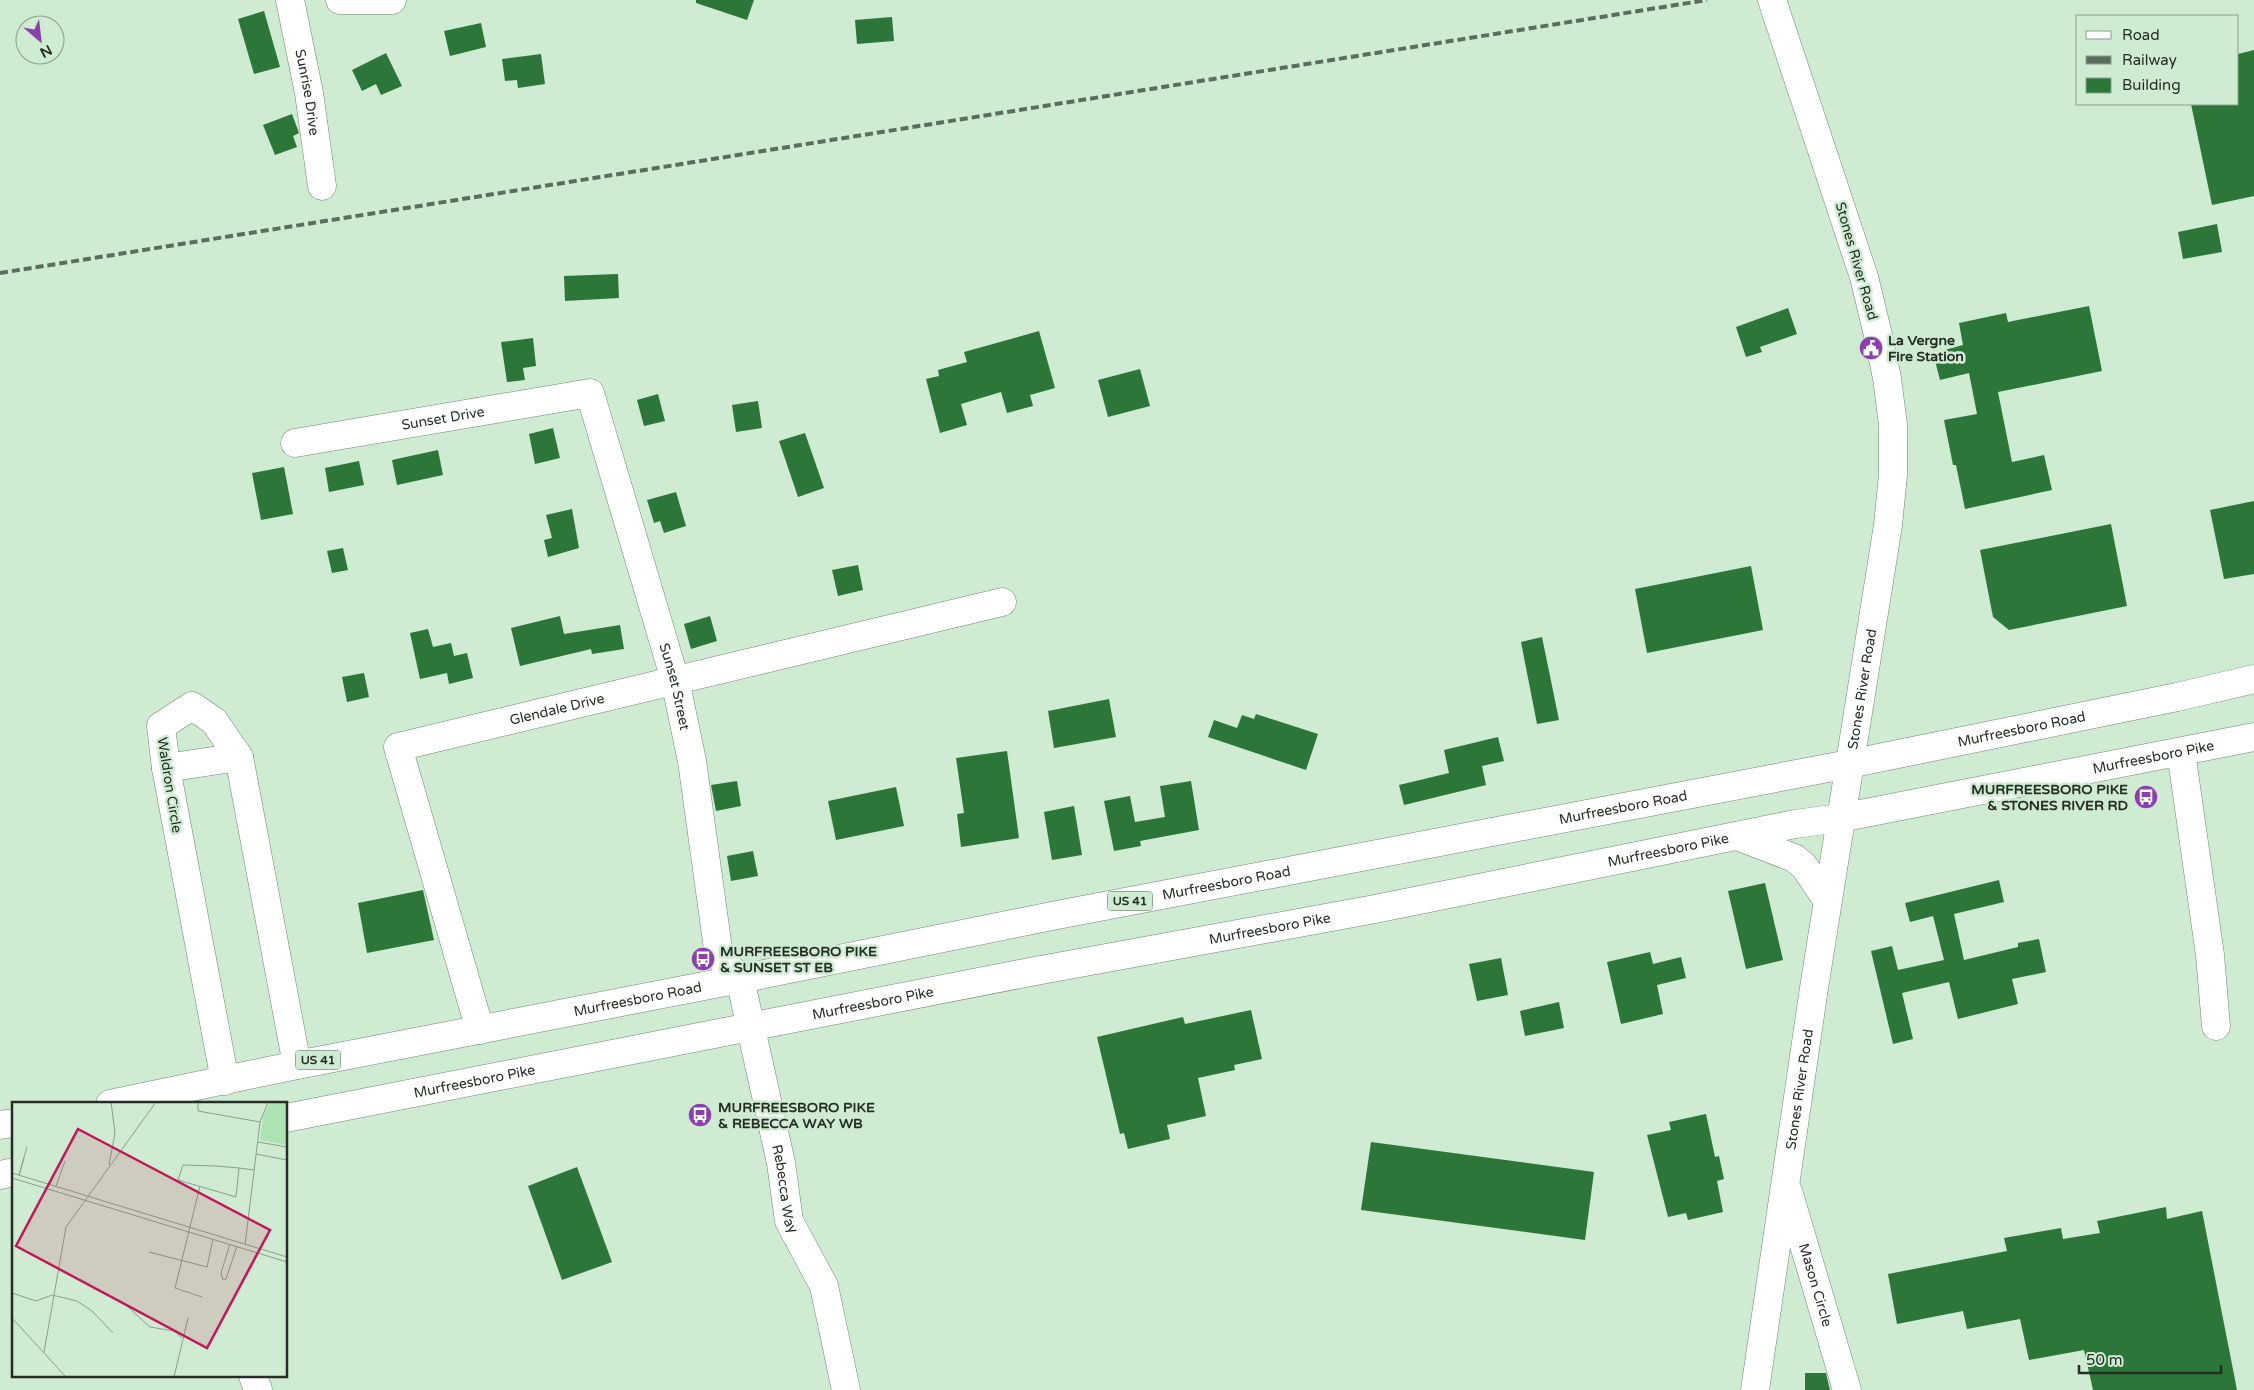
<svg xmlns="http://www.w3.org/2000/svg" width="2254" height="1390" font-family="'Varela Round',sans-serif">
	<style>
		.building { fill: #2c763a }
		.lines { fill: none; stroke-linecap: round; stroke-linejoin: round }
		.minor-casing { stroke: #6f8971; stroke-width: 29 }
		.major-casing { stroke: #6f8971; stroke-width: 29 }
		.minor { stroke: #fff; stroke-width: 28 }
		.major { stroke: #fff; stroke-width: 28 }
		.rail { stroke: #5c6c5d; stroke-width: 4; stroke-dasharray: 8 4; stroke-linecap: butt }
		.labels { text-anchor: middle; stroke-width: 5; stroke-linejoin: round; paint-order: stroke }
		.shield { fill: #cfebd1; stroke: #576758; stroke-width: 1 }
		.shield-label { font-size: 12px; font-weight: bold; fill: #242e24 }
		.street-label { font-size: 14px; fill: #242e24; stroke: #cfebd1 }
		.poi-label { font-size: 14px; font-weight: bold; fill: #242e24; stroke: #cfebd1; text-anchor: start }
		.inset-road { fill: none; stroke: #8b9f8c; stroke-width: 1 }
		.view { fill: #c2185b; fill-opacity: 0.15; stroke: #c2185b; stroke-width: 2.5 }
		.inset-edge { fill: none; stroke: #242e24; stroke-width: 2.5 }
	</style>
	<rect width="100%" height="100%" fill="#cfebd1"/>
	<g class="building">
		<polygon points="696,0 754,0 747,20 696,3"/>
		<polygon points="264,11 280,67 254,74 238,19"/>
		<polygon points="892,17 894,41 857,44 855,20"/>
		<polygon points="481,23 486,47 450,56 444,31"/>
		<polygon points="2254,50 2254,196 2212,205 2191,104 2238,104 2238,54"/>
		<polygon points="386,53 402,86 381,95 376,84 362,91 352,70"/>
		<polygon points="541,54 545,84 518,88 517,80 505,81 502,59"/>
		<polygon points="292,114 299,133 293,136 297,147 275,155 263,125"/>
		<polygon points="2217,224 2222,252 2183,259 2178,232"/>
		<polygon points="618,274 619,298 565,301 564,276"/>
		<polygon points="2089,306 2102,371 1998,392 2012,462 2044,455 2052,490 1965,509 1956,465 1953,465 1944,420 1977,414 1969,373 1940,380 1933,353 1963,345 1959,323 2006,313 2008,322"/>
		<polygon points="1788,308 1797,334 1760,347 1762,352 1746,357 1736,327"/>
		<polygon points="1039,331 1055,388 1030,395 1033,406 1007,413 1001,392 961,404 967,425 940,433 926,379 939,376 938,370 967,362 964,352"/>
		<polygon points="533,338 536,366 523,368 525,380 507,382 501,342"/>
		<polygon points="1140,369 1150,406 1108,417 1098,380"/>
		<polygon points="658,394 665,421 644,426 637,400"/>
		<polygon points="758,401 762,428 736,432 732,405"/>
		<polygon points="553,428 560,458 535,464 529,434"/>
		<polygon points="805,433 824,488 798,497 779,441"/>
		<polygon points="438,450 443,475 397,485 392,460"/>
		<polygon points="359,461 364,485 329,492 325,468"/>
		<polygon points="284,467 293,514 261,520 252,473"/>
		<polygon points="676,492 686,526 664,533 660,521 654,523 647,500"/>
		<polygon points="2254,501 2254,574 2224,579 2210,510"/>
		<polygon points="572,509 579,548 548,557 544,540 552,538 546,515"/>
		<polygon points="2111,524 2127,606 2009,630 1993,617 1980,550"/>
		<polygon points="343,548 348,570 332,573 327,551"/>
		<polygon points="858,565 863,590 838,596 832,570"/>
		<polygon points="1751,566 1763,630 1647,653 1635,589"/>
		<polygon points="560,616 564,634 620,625 624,649 592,654 591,649 520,666 511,628"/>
		<polygon points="710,616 717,641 691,649 684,624"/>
		<polygon points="428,629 433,647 451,643 454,656 467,653 473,678 449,684 447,673 420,679 410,633"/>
		<polygon points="1542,637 1559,720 1537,724 1521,642"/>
		<polygon points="364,673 369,697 347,702 342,677"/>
		<polygon points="1109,699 1116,737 1054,748 1048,711"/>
		<polygon points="1256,714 1318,734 1306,770 1208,737 1214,720 1237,728 1242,715 1254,719"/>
		<polygon points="1498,737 1504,761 1482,766 1486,785 1404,805 1399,785 1449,773 1444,750"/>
		<polygon points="1007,751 1019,838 961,847 957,814 964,813 956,758"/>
		<polygon points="737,781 741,806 716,811 711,785"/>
		<polygon points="1191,781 1199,830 1140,841 1141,846 1114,851 1104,801 1130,796 1135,822 1165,817 1160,786"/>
		<polygon points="896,787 904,826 836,840 828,801"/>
		<polygon points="1074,806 1082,855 1052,860 1044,812"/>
		<polygon points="753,851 758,876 731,881 727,856"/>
		<polygon points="1999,880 2004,902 1954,914 1964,960 2018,947 2018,943 2039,939 2046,972 2012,979 2018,1004 1958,1019 1949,982 1902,993 1913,1039 1893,1044 1871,951 1892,946 1898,970 1944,960 1933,916 1910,922 1905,903"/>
		<polygon points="1765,883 1783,960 1746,969 1728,891"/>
		<polygon points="423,890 434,940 367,953 358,903"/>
		<polygon points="1650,952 1653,964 1681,957 1686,978 1657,985 1663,1014 1621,1024 1607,962"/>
		<polygon points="1501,958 1508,995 1477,1001 1469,964"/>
		<polygon points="1559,1002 1564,1028 1525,1036 1520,1011"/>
		<polygon points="1251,1010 1262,1059 1234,1065 1235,1070 1198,1078 1206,1116 1167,1125 1170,1139 1128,1149 1124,1133 1120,1134 1097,1037 1183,1017 1185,1024"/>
		<polygon points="1706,1114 1715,1157 1719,1156 1724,1179 1717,1181 1723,1212 1688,1220 1686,1213 1668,1217 1647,1135 1671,1130 1669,1122"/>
		<polygon points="1371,1142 1594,1172 1585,1240 1361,1210"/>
		<polygon points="577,1167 612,1262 562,1280 528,1186"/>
		<polygon points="2166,1207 2167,1219 2202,1211 2237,1390 2093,1390 2084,1350 2029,1360 2020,1319 1967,1329 1963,1311 1897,1324 1888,1274 2007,1251 2004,1238 2061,1228 2063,1239 2100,1233 2097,1221"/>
		<polygon points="1805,1373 1826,1373 1830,1390 1805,1390"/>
	</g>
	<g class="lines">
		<g class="minor-casing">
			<g id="minor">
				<path id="s1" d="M 290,0 L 309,93 L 322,186"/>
				<polyline points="340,0 392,0"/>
				<path id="s2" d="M 295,443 L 590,393 L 675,680 L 692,761 L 719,956 L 740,979 L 781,1163 L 789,1221 L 824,1286 L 846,1390"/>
				<polyline points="2181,752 2210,955 2216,1026"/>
				<polyline points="166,768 239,757"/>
				<polyline points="1737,836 1794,858 1804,866 1827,900"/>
				<path id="s3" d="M 480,1030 L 398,747 L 1002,602"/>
				<polyline points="225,1081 166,768 161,726 192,706 214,721 239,757 297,1065"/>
				<path id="s4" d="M 1788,1191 L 1847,1390"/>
				<polyline points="253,1376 258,1390"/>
				<path id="s5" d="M 1755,1390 L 1814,988 L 1888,525 L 1893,475 L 1893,425 L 1887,378 L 1878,335 L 1864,277 L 1772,0"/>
			</g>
		</g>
		<g class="major-casing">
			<g id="major">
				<path id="s6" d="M 110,1104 L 297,1065 L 740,979 L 1057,915 L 1849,764 L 2177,697 L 2254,679"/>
				<path id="s7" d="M 286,1118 L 1030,972 L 1375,909 L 1795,824 L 1840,818 L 2254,737"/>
				<polyline points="0,1125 14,1123"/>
				<polyline points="0,1175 14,1172"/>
			</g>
		</g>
		<use href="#minor" class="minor"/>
		<use href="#major" class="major"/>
		<polyline class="rail" points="0,273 1707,0"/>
	</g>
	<defs>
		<g id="civic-disc" transform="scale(1.25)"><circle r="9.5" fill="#8e3faf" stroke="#cfebd1"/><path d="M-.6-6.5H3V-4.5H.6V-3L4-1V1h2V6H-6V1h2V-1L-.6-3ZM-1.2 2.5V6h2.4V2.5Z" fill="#fff"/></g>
		<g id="bus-disc" transform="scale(1.25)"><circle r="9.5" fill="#8e3faf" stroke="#cfebd1"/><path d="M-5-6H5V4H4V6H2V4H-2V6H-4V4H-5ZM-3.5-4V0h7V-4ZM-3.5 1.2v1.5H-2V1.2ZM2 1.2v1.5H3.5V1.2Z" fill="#fff"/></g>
	</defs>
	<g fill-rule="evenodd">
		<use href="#civic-disc" x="1871" y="348"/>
		<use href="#bus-disc" x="2146" y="797"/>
		<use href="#bus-disc" x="703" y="959"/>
		<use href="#bus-disc" x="700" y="1115"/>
	</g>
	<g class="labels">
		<g class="shield">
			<rect x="1107.5" y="891.5" width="45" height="19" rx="4"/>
			<rect x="295.5" y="1050.5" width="45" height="19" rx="4"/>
		</g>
		<g class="shield-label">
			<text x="1130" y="905">US 41</text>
			<text x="318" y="1064">US 41</text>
		</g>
		<g class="street-label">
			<text dy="5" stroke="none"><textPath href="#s1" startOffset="94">Sunrise Drive</textPath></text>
			<text transform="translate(1857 261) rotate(74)" y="5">Stones River Road</text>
			<text dy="5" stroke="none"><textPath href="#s2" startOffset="150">Sunset Drive</textPath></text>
			<text dy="5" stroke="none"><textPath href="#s2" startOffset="605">Sunset Street</textPath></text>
			<text dy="5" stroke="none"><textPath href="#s5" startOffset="709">Stones River Road</textPath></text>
			<text dy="5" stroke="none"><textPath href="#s3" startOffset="458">Glendale Drive</textPath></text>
			<text dy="5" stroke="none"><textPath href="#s6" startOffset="1948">Murfreesboro Road</textPath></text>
			<text dy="5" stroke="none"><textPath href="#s7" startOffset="1902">Murfreesboro Pike</textPath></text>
			<text transform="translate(170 785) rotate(81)" y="5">Waldron Circle</text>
			<text dy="5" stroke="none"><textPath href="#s6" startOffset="1542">Murfreesboro Road</textPath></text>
			<text dy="5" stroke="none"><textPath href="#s7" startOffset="1408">Murfreesboro Pike</textPath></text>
			<text dy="5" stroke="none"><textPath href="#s6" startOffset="1138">Murfreesboro Road</textPath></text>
			<text dy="5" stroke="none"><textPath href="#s7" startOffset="1002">Murfreesboro Pike</textPath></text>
			<text dy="5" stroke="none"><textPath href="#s6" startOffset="538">Murfreesboro Road</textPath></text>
			<text dy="5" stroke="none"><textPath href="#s7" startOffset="598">Murfreesboro Pike</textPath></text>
			<text dy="5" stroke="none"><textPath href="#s7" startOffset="192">Murfreesboro Pike</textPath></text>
			<text dy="5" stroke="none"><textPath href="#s5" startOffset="304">Stones River Road</textPath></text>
			<text dy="5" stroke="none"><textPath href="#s2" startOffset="1124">Rebecca Way</textPath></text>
			<text dy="5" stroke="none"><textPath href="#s4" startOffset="98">Mason Circle</textPath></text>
		</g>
		<g class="poi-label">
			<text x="1888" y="345">La Vergne<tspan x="1888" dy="16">Fire Station</tspan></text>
			<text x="2128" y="794" text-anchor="end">MURFREESBORO PIKE<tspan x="2128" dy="16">&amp; STONES RIVER RD</tspan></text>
			<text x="720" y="956">MURFREESBORO PIKE<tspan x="720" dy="16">&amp; SUNSET ST EB</tspan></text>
			<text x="718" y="1112">MURFREESBORO PIKE<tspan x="718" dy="16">&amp; REBECCA WAY WB</tspan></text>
		</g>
	</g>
	<g transform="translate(12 1102)">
		<rect width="275" height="275" fill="#cfebd1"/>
		<path d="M 258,0 L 275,0 L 275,43 L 248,38 L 252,12 Z" fill="#ade2b2"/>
		<path class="inset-road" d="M 186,0 L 186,9 L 248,20M 246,40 L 275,45M 244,52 L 275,58M 97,63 L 103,31 L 99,0M 227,66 L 224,95 L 166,78 L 171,63 L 205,64 L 227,66 L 242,68M 0,71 L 275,155M 7,73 L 15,45M 7,73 L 12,56M 0,76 L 275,160M 44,84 L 53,59M 188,84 L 163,186 L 190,195M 218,142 L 209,171 L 211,178 L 214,177 L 225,144M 233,143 L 248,20 L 256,0M 137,150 L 195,165 L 201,137M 0,191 L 24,199 L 40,193 L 65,199 L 80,209 L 101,231M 114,203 L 138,225 L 162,229 L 170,236M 0,216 L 54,275M 32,250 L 54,125 L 144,0M 92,275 L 202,275M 162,275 L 176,216"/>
		<path class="view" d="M 66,27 L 258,128 L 195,246 L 4,144 Z"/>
		<rect width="275" height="275" class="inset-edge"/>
	</g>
	<rect x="2076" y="15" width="162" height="90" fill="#cfebd1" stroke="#8b9f8c"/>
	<rect x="2086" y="31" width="25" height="8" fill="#ffffff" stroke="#8b9f8c"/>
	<text x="2122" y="40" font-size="15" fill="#242e24">Road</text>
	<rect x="2086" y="56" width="25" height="8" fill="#5c6c5d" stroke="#8b9f8c"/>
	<text x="2122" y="65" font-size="15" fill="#242e24">Railway</text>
	<rect x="2086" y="78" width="25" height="15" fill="#2c763a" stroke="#8b9f8c"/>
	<text x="2122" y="90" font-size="15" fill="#242e24">Building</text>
	<g transform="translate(40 40) rotate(152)"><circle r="24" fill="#cfebd1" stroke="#8b9f8c"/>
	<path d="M0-4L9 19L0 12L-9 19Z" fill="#8e3faf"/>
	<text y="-8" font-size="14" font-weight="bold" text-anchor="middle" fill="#242e24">N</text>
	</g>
	<path d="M2079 1365v8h142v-8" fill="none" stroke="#242e24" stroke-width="2.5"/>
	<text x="2086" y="1365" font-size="15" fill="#242e24" stroke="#cfebd1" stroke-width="4" paint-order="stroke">50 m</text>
</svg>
